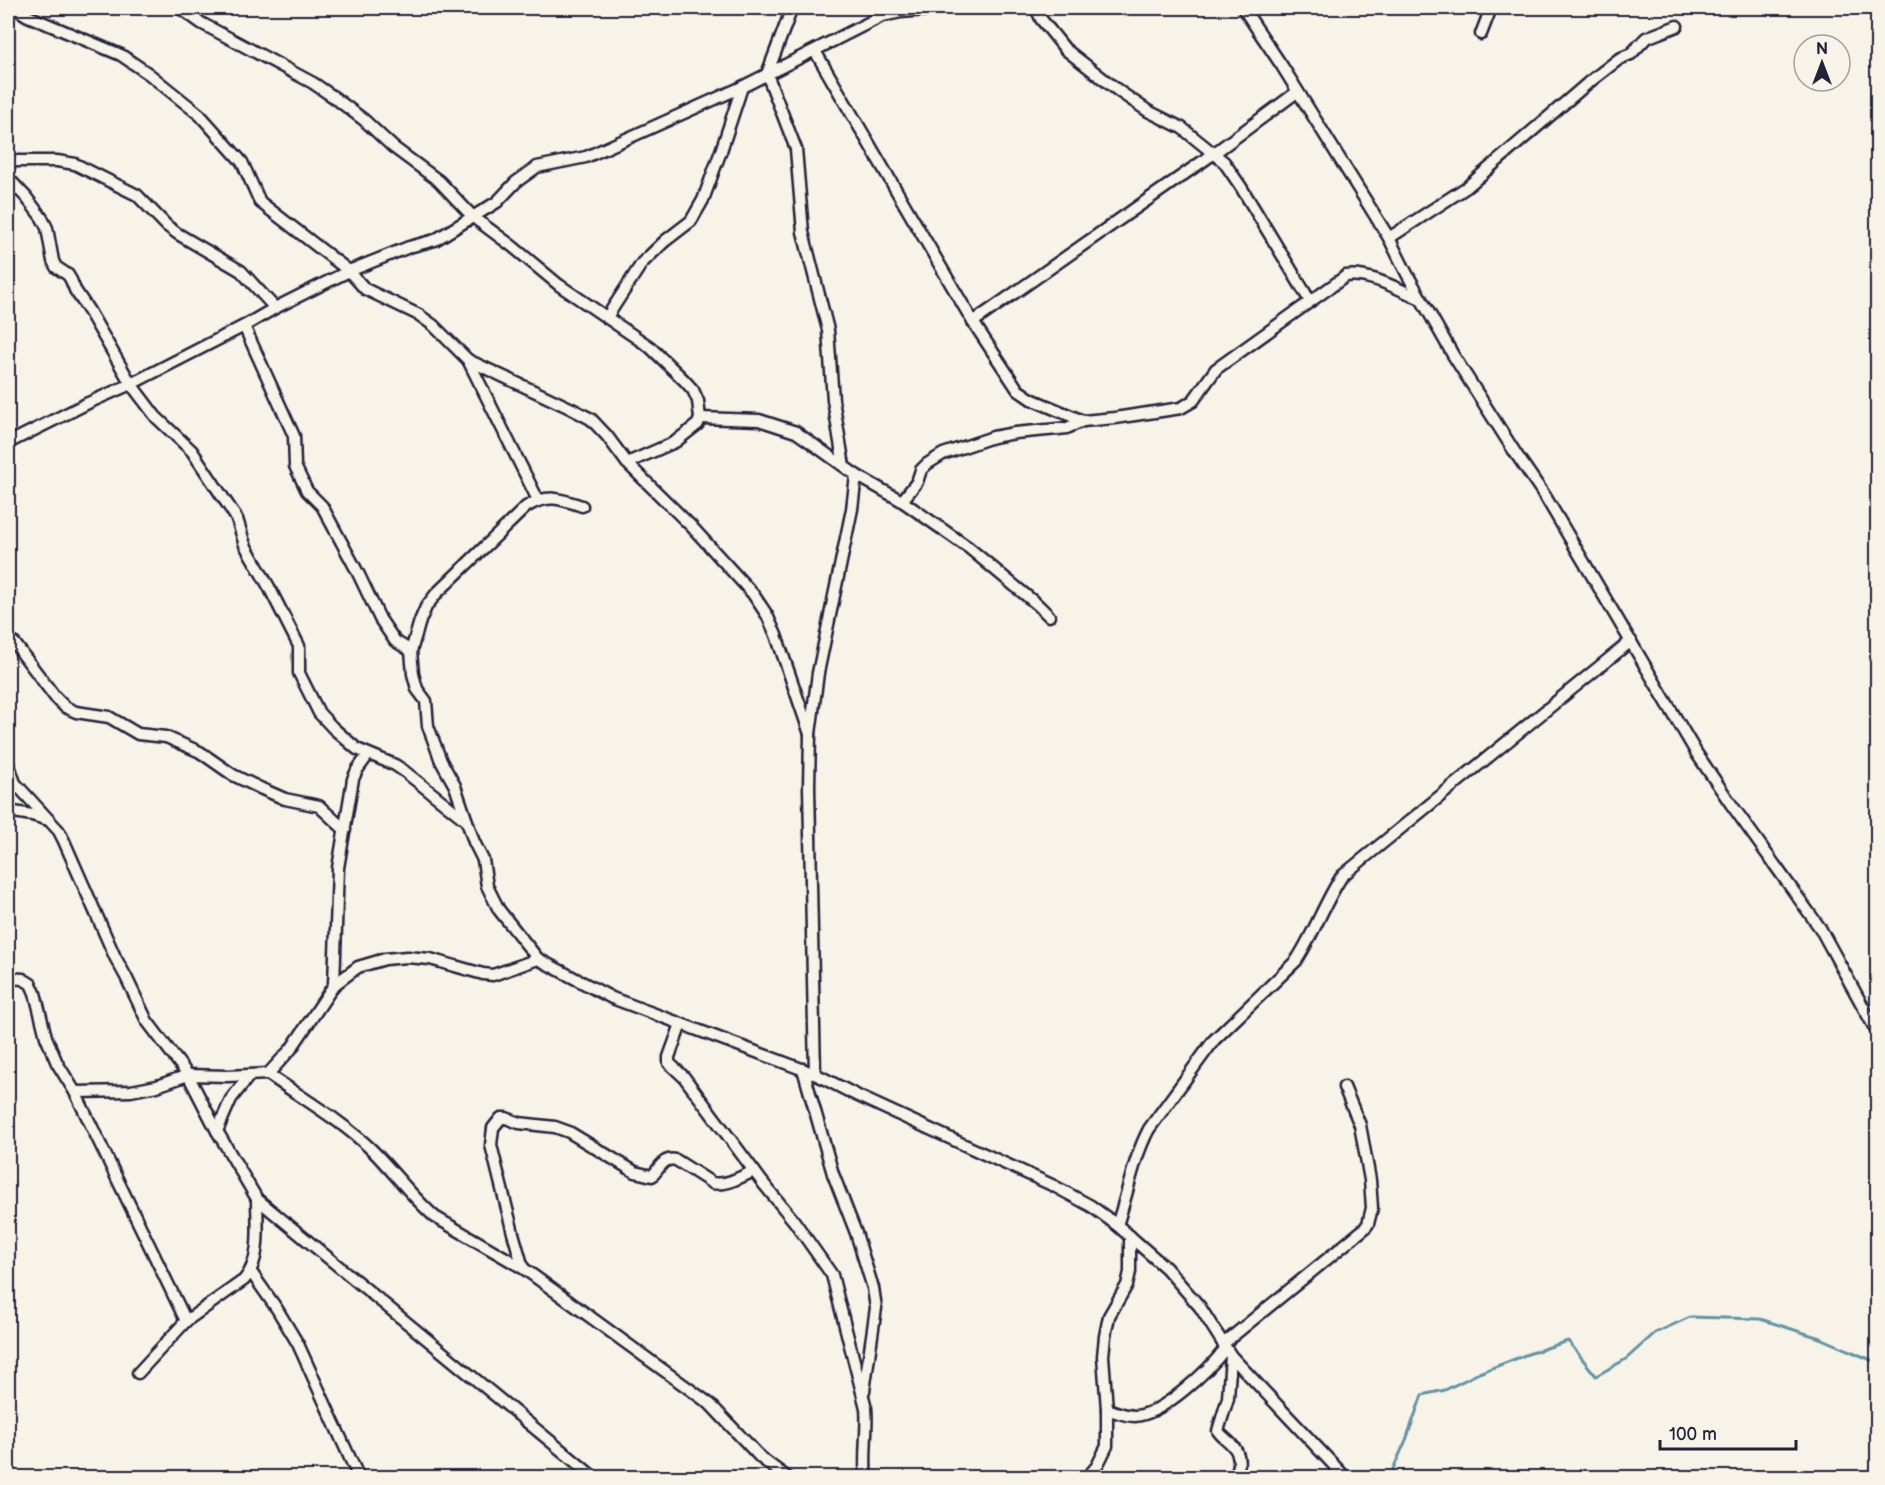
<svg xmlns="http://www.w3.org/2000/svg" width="1885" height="1485" font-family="'Balsamiq Sans',sans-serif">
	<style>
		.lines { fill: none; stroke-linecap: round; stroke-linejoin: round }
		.stream { stroke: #6393a4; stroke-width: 3 }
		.minor-casing { stroke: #22223b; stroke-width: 15 }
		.minor { stroke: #f7f3e8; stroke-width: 10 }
	</style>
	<rect width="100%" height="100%" fill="#f7f3e8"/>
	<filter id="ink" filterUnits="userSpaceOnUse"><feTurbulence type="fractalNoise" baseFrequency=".0167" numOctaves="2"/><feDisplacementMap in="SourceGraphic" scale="12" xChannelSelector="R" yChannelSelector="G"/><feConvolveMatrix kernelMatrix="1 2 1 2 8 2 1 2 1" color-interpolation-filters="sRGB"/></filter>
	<g filter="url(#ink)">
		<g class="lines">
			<polyline class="stream" points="1389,1478 1406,1440 1422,1395 1445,1390 1479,1373 1528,1354 1568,1341 1596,1376 1626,1359 1655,1333 1690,1317 1760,1319 1820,1338 1878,1363"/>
			<g class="minor-casing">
				<g id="minor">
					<polyline points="15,8 28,16 121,55 149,74 200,115 242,162 260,202 349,271 365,289 419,315 433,325 468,360 570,408 591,419 607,436 627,463 692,527 753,594 767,615 776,635 810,734"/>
					<polyline points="180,8 201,23 313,83 335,98 364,120 393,147 439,181 473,217 512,246 559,285 650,347 684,380 693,390 698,401 700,418 698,424 675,442 627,463"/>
					<polyline points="792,8 767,74 796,149 803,232 828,330 833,400 844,466"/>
					<polyline points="1036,8 1041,19 1065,49 1120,92 1148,111 1182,128 1224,162 1241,187 1310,301"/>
					<polyline points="1243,8 1282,66 1389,238 1407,274 1453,355 1516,454 1545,496 1697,754 1731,804 1820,928 1878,1034"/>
					<polyline points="1481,34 1491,8"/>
					<polyline points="815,51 973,322 1018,390 1031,399 1083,421"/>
					<polyline points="8,161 57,161 75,164 137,195 167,226 178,234 241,271 275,308"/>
					<polyline points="8,178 26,197 42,218 47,228 53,261 56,267 68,275 71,280 75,290 89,311 131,384 156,417 192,451 230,508 237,519 245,545 269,587 299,646 299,673 319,713 333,728 357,749 395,765 404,771 467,821"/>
					<polyline points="1389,238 1467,187 1588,83 1619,59 1631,54 1646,38 1677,26"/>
					<polyline points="607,317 642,263 665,241 691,221 703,200 721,151 742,87"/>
					<polyline points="973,322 1213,154 1297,92"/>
					<polyline points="244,326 294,436 295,466 307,491 322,506 357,571 380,619 395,641 411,651"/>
					<polyline points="468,360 538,500"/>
					<polyline points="700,418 759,420 796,432 856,475 902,501 969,548 1039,606 1049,616"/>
					<polyline points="8,443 88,403 131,384 244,326 275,308 349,271 409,247 435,240 497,202 516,182 537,167 586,157 742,87 882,16 901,12 950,8"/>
					<path d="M 902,501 L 917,482 L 921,470 L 927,464 L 943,454 L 993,437 L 1015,433 L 1058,429 L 1067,428 L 1083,421 L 1115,418 L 1181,408 L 1193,401 L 1216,369 L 1346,276 C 1368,272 1400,290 1421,299"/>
					<path d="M 582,506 C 559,498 547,494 526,507 L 436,594 L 426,607 L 420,621 L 411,651 L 413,674 L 417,689 L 426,701 L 428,726 L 441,761 L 455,786 L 474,842 L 483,860 L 487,886 L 499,910 L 538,959 L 612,998 L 815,1074 L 858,1096 L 1054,1186 L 1091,1206 L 1117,1225 L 1166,1268 L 1200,1307 L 1231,1356 L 1346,1478"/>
					<polyline points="8,637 15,644 55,697 65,707 76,712 109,717 138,734 166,737 200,752 233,775 262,789 285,799 319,806 345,830"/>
					<polyline points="8,762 15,783 59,831 64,841 115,957 126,977 147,1021 188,1075 217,1131 257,1199 595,1478"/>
					<polyline points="8,811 32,815 45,819"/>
					<polyline points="8,978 23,979 31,984 35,993 46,1037 57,1063 75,1092 186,1321"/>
					<polyline points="334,985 338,868 353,779 357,770 368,755"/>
					<path d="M 681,1024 L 669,1057 L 669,1063 L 684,1077 L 763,1183 L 794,1221 L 832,1275 L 866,1408 C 868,1431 863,1454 866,1478"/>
					<polyline points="803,1069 833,1174 856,1233 873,1288 876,1308 864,1391"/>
					<path d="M 268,1074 C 302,1098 342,1121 372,1150 C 394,1172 412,1197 435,1217 L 523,1268 L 648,1359 L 710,1404 L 761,1458 L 788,1478"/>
					<polyline points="815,1074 809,787 810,734 818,673 852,509 856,475"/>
					<polyline points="75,1092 131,1091 157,1086 188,1075 228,1076 268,1074 291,1049 334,985 358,967 385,959 407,957 430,959 483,974 493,975 538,959"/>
					<polyline points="217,1131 231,1099 249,1076"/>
					<path d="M 1117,1225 C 1128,1193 1133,1159 1149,1129 L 1214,1040 L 1296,961 C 1314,934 1324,903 1342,876 L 1631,641"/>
					<path d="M 523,1268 L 513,1233 L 491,1145 L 493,1128 L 501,1118 L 506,1118 L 519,1123 L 555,1127 L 569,1132 L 635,1172 L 652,1176 C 660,1168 663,1157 676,1160 L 712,1183 C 726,1186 741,1177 754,1171"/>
					<polyline points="251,1272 277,1309 298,1344 359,1478"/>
					<polyline points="1223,1344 1364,1229 1368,1224 1372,1208 1370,1180 1360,1125 1344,1087"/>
					<path d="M 1231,1356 L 1228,1398 L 1218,1431 C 1222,1437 1227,1439 1232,1445 C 1241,1454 1240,1467 1235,1478"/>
					<path d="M 138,1373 L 186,1321 L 244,1280 C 262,1260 257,1224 257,1199"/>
					<path d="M 1107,1409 C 1116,1412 1126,1416 1135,1416 C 1162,1415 1209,1370 1225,1349"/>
					<polyline points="1087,1478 1097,1466 1107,1446 1107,1409 1103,1356 1105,1336 1109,1316 1127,1285 1130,1272 1130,1236"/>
				</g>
			</g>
			<use href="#minor" class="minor"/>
		</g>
	</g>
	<rect width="1885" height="1485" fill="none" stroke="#f7f3e8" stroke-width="30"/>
	<rect x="15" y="15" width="1855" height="1455" fill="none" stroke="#22223b" stroke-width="2" filter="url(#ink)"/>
	<g transform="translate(1822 63)"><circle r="28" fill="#f7f3e8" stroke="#a29fa3" stroke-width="1.5"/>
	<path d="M0-4.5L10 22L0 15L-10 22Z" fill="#22223b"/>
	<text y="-9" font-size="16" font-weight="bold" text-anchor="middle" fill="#22223b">N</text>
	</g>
	<path d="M1660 1440v9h136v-9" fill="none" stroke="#22223b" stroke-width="3"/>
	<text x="1669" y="1440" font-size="18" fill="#22223b" stroke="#f7f3e8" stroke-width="4.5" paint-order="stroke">100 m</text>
</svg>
